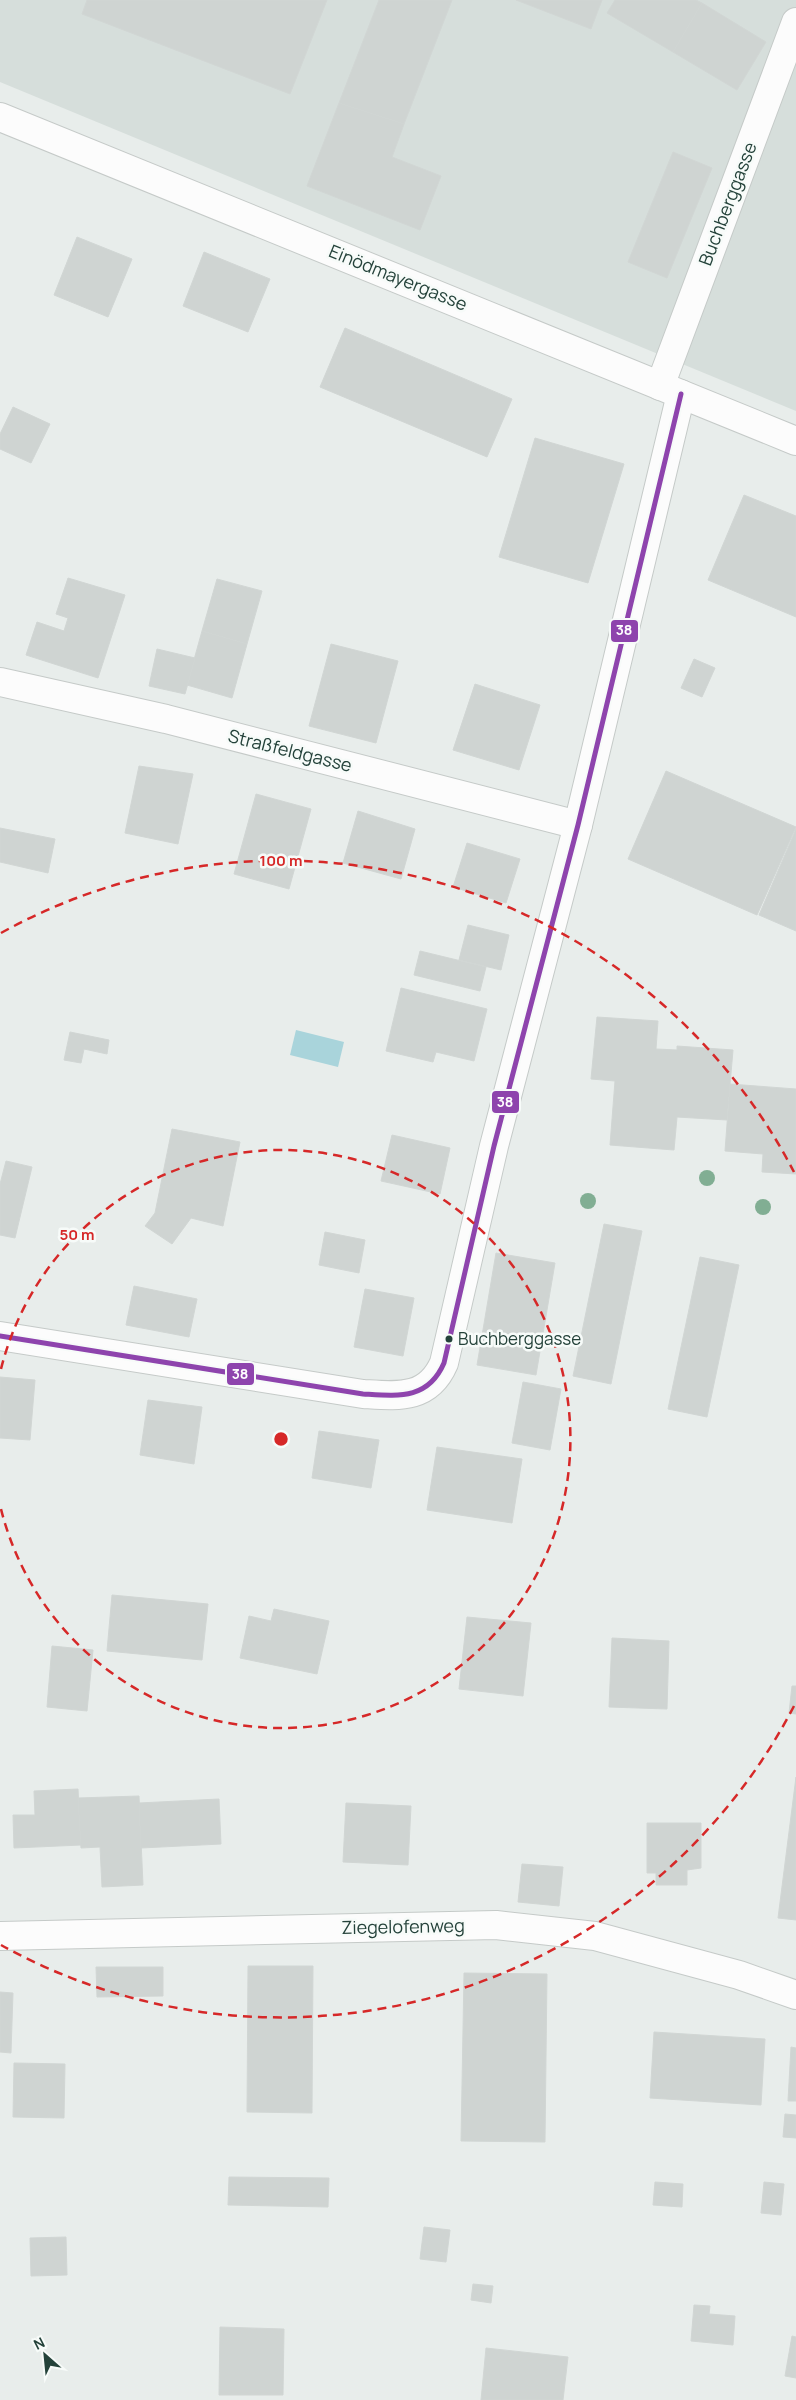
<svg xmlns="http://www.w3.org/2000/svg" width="796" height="2400" font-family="Manrope,sans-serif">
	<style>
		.built { fill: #d6dedb }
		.water { fill: #a9d4db }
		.building { fill: #cfd4d2; stroke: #d1d6d4 }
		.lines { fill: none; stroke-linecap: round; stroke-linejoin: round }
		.minor-casing { stroke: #c5cac8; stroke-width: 30 }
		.minor { stroke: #fcfcfc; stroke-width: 28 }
		.bus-1-casing { stroke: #f7fbf9; stroke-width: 9 }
		.bus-1 { stroke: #8e44ad; stroke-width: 5 }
		.tree { fill: #81ae93 }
		.ring { fill: none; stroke: #d62828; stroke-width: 2.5; stroke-dasharray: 9 6 }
		.bus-dot { fill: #24423a; stroke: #f7fbf9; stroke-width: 2 }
		.labels { text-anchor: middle; stroke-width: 5; stroke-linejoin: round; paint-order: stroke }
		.bus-label { font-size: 17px; fill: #24423a; stroke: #f7fbf9; text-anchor: start }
		.street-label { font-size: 18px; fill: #24423a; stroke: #f7fbf9 }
		.centre { fill: #d62828; stroke: #f7fbf9; stroke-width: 2.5 }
		.ring-label { font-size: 15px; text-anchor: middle; font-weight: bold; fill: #d62828; stroke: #f7fbf9; stroke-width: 5; stroke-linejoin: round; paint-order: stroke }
		.line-badge { stroke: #f7fbf9; stroke-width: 2 }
		.badge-label { font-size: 14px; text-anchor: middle; font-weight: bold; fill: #fff }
	</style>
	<rect width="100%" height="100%" fill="#e8edeb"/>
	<polygon class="built" points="0,0 796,0 796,411 0,82"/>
	<polygon class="water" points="296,1030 344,1042 338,1067 290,1055"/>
	<g class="building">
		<polygon points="87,0 327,0 290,94 82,14"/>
		<polygon points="379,0 452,0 404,124 339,103"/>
		<polygon points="516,0 602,0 591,29"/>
		<polygon points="615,0 696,0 702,3 673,52 607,13"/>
		<polygon points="702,3 766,42 737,90 673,52"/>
		<polygon points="339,103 404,124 392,157 441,176 420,230 307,186"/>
		<polygon points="673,152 712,168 667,278 628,262"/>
		<polygon points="77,237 132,259 108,317 54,295"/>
		<polygon points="204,252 270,279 248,332 183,306"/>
		<polygon points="345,328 512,399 487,457 320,387"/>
		<polygon points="13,407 50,424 31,463 0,449 0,434"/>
		<polygon points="535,438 624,464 588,583 499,557"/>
		<polygon points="744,495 796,516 796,617 708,580"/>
		<polygon points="68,578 125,595 98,678 26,655 37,622 64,631 68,618 56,614"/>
		<polygon points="217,579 262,591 247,644 202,631"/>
		<polygon points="202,631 247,644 232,698 187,685"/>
		<polygon points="331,644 398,661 376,743 309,726"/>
		<polygon points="157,649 195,658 185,694 149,686"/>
		<polygon points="694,659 715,668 702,697 681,688"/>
		<polygon points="475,684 540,705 519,770 453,750"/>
		<polygon points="139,766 193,774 178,844 125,833"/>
		<polygon points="666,771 796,827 757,915 628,859"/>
		<polygon points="256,794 311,809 289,889 234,874"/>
		<polygon points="358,811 415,829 401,879 343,863"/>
		<polygon points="0,828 55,839 48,873 0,862"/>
		<polygon points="796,829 796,931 759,915"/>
		<polygon points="467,843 520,859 506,903 453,887"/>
		<polygon points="468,925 509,935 501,970 459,960"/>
		<polygon points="420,951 486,967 480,991 414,975"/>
		<polygon points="401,988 487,1009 474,1061 436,1052 433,1062 386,1051"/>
		<polygon points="597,1017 658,1021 656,1049 677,1050 677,1046 733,1050 727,1120 677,1117 674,1150 610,1145 615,1081 591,1079"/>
		<polygon points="70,1032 109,1040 107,1054 84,1049 81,1063 64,1060"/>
		<polygon points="730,1084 796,1089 796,1174 762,1172 763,1154 725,1151"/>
		<polygon points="172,1129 240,1142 223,1226 191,1218 172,1244 145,1226 155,1213"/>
		<polygon points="392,1135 450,1148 440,1194 381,1181"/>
		<polygon points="6,1161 32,1167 15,1238 0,1235 0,1184"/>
		<polygon points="604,1224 642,1231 611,1384 573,1376"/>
		<polygon points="325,1232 365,1240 359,1273 319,1265"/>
		<polygon points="496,1253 555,1263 536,1375 477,1365"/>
		<polygon points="700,1257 739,1265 707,1417 668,1409"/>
		<polygon points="134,1286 197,1299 189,1337 126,1325"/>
		<polygon points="365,1289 414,1298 403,1356 354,1347"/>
		<polygon points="0,1377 35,1380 30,1440 0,1438"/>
		<polygon points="523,1382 561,1389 550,1450 512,1443"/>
		<polygon points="148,1400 202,1407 194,1464 140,1455"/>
		<polygon points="319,1431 379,1440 371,1488 312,1478"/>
		<polygon points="437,1447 522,1459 512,1523 427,1510"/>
		<polygon points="112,1595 208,1604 202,1660 107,1651"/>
		<polygon points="274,1609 329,1621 317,1674 240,1658 249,1616 271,1621"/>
		<polygon points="467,1617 531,1623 523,1696 459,1689"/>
		<polygon points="612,1638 669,1641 667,1709 609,1707"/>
		<polygon points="52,1646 93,1650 87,1711 47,1707"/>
		<polygon points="792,1686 796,1686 796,1714 789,1713"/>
		<polygon points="796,1777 796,1920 778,1918"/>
		<polygon points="78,1789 81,1845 14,1848 13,1815 35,1815 34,1791"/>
		<polygon points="139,1796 143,1885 102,1887 100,1847 81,1848 78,1798"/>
		<polygon points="219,1799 221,1844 141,1848 139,1803"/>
		<polygon points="346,1803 411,1806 408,1865 343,1862"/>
		<polygon points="647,1823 701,1823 701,1868 687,1870 687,1885 656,1885 656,1873 647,1873"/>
		<polygon points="522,1864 563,1867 559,1906 518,1902"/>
		<polygon points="248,1966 313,1966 312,2113 247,2112"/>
		<polygon points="96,1967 163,1967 163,1996 97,1997"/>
		<polygon points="464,1973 547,1974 545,2142 461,2141"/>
		<polygon points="0,1992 13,1993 11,2053 0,2052"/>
		<polygon points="654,2032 765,2039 761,2105 650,2098"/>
		<polygon points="791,2047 796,2048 796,2101 788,2101"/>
		<polygon points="14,2063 65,2064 64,2118 13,2117"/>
		<polygon points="785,2114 796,2115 796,2138 783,2137"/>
		<polygon points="229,2177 329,2178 328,2207 228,2205"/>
		<polygon points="655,2182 683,2184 682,2207 653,2205"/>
		<polygon points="764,2182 784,2184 781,2215 761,2213"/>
		<polygon points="424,2227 450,2230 446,2262 420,2259"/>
		<polygon points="66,2237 67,2275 31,2276 30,2238"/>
		<polygon points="473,2284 493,2286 491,2303 471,2300"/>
		<polygon points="694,2305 710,2306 709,2314 735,2316 733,2345 691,2341"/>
		<polygon points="220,2327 284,2329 283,2395 219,2395"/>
		<polygon points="792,2336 796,2337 796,2378 785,2376"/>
		<polygon points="486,2348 568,2357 563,2400 481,2400"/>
	</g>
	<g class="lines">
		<g class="minor-casing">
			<g id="minor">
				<polyline points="0,117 796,441"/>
				<polyline points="660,386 796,22"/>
				<polyline points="0,682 166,719 578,825"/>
				<path d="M 0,1336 L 363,1394 C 398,1396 428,1400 444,1363 L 494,1146 L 578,825 L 681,394"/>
				<polyline points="0,1936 496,1925 595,1936 739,1975 796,1995"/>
			</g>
		</g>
		<use href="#minor" class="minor"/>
		<g class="bus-1-casing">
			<path id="bus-1" d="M 0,1336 L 363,1394 C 398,1396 428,1400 444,1363 L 494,1146 L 578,825 L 681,394"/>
		</g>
		<use href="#bus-1" class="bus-1"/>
	</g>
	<g class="tree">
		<circle cx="707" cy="1178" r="8"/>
		<circle cx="588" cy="1201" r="8"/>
		<circle cx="763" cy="1207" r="8"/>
	</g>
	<g class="ring">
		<path d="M1 1369A289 289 0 1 1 1 1509"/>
		<path d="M794 1706A578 578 0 0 1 1 1945M1 933A578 578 0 0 1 794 1172"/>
	</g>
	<circle class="bus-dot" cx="449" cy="1339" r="4.5"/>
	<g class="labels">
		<g class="bus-label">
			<text x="458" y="1345">Buchberggasse</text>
		</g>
		<g class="street-label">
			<text transform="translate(728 204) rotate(-69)" y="6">Buchberggasse</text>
			<text transform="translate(398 278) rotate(22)" y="6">Einödmayergasse</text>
			<text transform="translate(290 751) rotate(14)" y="6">Straßfeldgasse</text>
			<text transform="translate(403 1927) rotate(-1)" y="6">Ziegelofenweg</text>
		</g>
	</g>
	<circle cx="281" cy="1439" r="8" class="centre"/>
	<g class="ring-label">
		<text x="281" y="866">100 m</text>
		<text x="77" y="1240">50 m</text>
	</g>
	<g class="line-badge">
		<rect x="610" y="619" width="29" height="24" rx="5" fill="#8e44ad"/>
		<rect x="491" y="1090" width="29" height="24" rx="5" fill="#8e44ad"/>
		<rect x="226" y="1362" width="29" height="24" rx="5" fill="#8e44ad"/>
	</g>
	<g class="badge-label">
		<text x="624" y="635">38</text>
		<text x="505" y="1107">38</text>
		<text x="240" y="1379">38</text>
	</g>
	<g transform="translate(45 2355) rotate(333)" stroke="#f7fbf9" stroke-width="4" paint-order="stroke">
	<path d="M0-4L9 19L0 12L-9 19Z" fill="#24423a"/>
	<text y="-8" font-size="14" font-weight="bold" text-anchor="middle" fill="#24423a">N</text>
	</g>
</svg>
